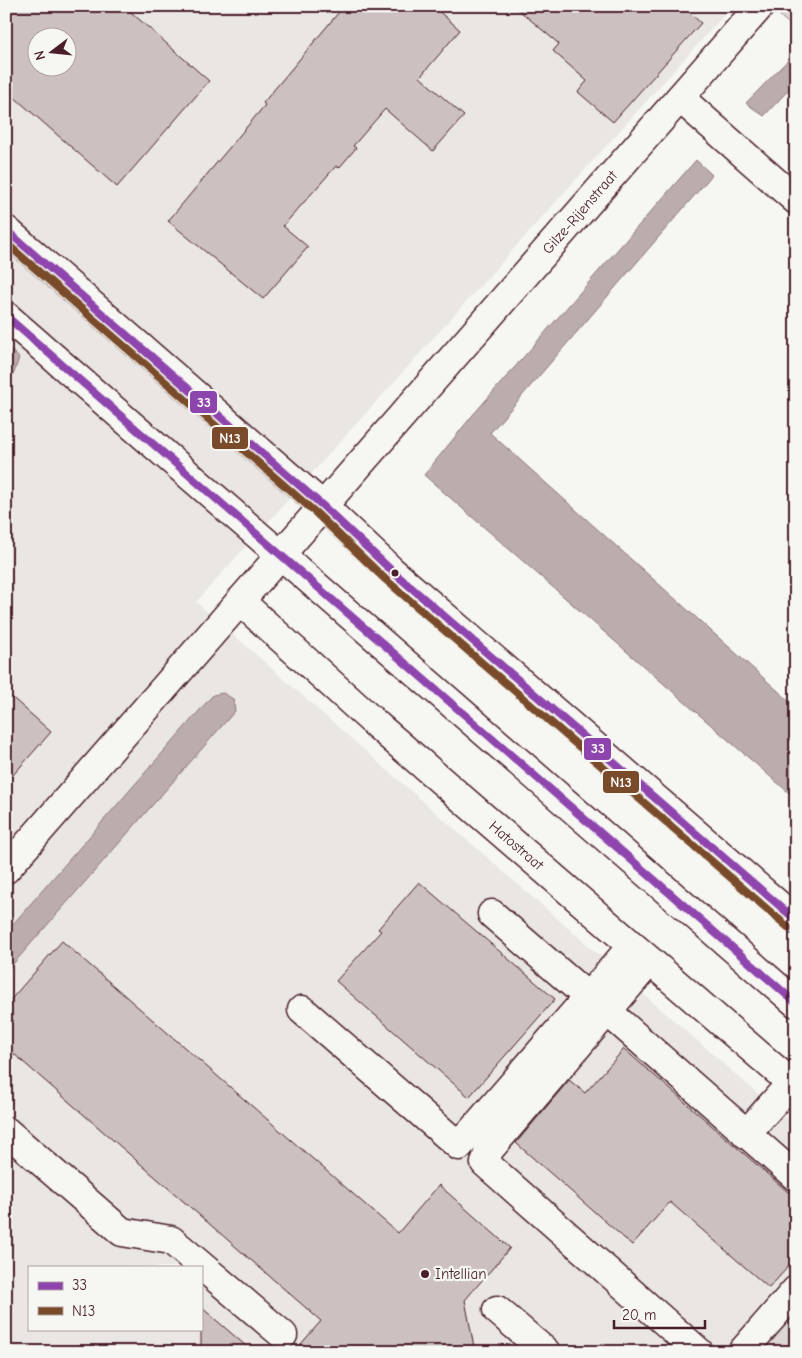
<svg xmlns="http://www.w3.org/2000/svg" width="802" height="1358" font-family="'Comic Neue',sans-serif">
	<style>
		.built { fill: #e9e6e3; fill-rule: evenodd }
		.green { fill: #ddd6d5; stroke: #947a80 }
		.water { fill: #bbadae; stroke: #8e747a }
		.building { fill: #ccc1c0; stroke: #4a1f2b; fill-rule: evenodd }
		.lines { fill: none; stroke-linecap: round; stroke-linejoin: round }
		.minor-casing { stroke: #4a1f2b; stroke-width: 31 }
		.major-casing { stroke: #4a1f2b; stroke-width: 31 }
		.minor { stroke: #f6f6f2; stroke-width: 28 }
		.major { stroke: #f6f6f2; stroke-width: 28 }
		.bus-1-casing { stroke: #f6f6f2; stroke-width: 11 }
		.bus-2-casing { stroke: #f6f6f2; stroke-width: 11 }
		.bus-1 { stroke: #8e44ad; stroke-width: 8 }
		.bus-2 { stroke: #7a4b2a; stroke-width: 8 }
		.bus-dot { fill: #4a1f2b; stroke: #f6f6f2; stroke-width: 2 }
		.labels { text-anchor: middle; stroke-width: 4.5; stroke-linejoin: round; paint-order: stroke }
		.street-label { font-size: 15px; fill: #4a1f2b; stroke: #f6f6f2 }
		.poi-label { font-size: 15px; fill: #4a1f2b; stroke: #f6f6f2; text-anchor: start }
		.line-badge { stroke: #f6f6f2; stroke-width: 2 }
		.badge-label { font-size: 14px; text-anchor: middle; font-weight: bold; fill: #fff }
	</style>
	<rect width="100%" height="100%" fill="#f6f6f2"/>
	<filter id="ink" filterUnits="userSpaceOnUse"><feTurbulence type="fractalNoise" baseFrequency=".02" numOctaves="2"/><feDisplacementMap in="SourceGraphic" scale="10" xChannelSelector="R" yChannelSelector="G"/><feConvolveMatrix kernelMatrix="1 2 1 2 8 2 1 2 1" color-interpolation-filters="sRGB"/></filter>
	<g filter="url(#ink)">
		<path class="built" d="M 6,6 L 732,6 L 196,602 L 405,786 L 796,1127 L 796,1352 L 6,1352 ZM 38,38 L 68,38 L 68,68 L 38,68 ZM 29,1267 L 201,1267 L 201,1329 L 29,1329 Z"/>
		<g class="green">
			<polygon points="788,6 796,6 796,30 780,16"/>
			<polygon points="796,1309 796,1339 785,1352 759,1352"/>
		</g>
		<g class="water">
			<polygon points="796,52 796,82 764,116 746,103"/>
			<polygon points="696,160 712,175 490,433 796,707 796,799 424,475 472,416"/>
			<polygon points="6,345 19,358 14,373 6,376"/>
			<polygon points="223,693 233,699 235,711 6,972 6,932 213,695"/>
		</g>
		<g class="building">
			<path d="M 6,6 L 124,6 L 209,81 L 117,187 L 6,90 ZM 38,38 L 68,38 L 68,68 L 38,68 Z"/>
			<polygon points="344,6 433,6 460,30 420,77 464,116 433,151 385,109 353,146 356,148 339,168 336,166 283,226 308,247 263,299 168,221 265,105 263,103"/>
			<polygon points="514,6 682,6 701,23 613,122 578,92 587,81 553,51 559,44"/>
			<polygon points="6,692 51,732 6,783"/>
			<polygon points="419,882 555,999 469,1097 336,981 381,931 378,929"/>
			<polygon points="62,941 398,1233 439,1185 510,1248 465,1300 475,1352 294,1352 321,1321 6,1047 6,1005"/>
			<polygon points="624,1049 796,1199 796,1258 769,1288 670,1202 632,1245 516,1143 569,1080 585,1093"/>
			<polygon points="201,1307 253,1352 201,1352"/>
		</g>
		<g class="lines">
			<g class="minor-casing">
				<g id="minor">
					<polyline points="680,98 796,200"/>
					<path id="s1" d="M 240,601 L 378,726 L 796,1087"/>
					<path id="s2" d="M 6,869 L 760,6"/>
					<polyline points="492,914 588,997"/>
					<polyline points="650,961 489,1150 485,1163 699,1352"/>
					<polyline points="302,1010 459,1146 632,946"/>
					<polyline points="607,1011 796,1177"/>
					<polyline points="6,1131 122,1232 171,1240 283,1335"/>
					<polyline points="746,1134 791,1083"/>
					<polyline points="497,1310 546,1352"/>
					<polyline points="742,1352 796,1290"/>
				</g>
			</g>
			<g class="major-casing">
				<g id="major">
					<polyline points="6,230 323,506 392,571 796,920"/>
					<polyline points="6,316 796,1003"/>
				</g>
			</g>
			<use href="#minor" class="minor"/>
			<use href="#major" class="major"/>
			<g class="bus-1-casing">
				<g id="bus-1">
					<polyline points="6,230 323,506 392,571 796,920"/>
					<polyline points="6,316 796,1003"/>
				</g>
			</g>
			<g class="bus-2-casing">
				<polyline id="bus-2" points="6,243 316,513 385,579 789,928"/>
			</g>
			<use href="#bus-1" class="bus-1"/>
			<use href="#bus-2" class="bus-2"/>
		</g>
	</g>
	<g class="bus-dot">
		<circle cx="395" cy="573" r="4.5"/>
		<circle cx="425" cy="1274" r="5"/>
	</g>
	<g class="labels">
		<g class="street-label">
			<text dy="5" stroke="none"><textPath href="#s2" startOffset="872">Gilze-Rijenstraat</textPath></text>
			<text dy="5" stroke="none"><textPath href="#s1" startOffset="369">Hatostraat</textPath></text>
		</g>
		<g class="poi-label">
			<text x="435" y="1279">Intellian</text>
		</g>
	</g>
	<g class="line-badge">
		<rect x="189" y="390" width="29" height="24" rx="5" fill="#8e44ad"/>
		<rect x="211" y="426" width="38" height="24" rx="5" fill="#7a4b2a"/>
		<rect x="583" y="737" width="29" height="24" rx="5" fill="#8e44ad"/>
		<rect x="602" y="770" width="38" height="24" rx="5" fill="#7a4b2a"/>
	</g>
	<g class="badge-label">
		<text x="204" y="407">33</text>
		<text x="230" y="443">N13</text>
		<text x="598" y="753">33</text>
		<text x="621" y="787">N13</text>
	</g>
	<rect width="802" height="1358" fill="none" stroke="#f6f6f2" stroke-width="25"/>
	<rect x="12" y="12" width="777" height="1333" fill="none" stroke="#4a1f2b" stroke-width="2" filter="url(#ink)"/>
	<rect x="28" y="1266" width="175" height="65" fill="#f6f6f2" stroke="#b1a0a2"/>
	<rect x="38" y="1282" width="25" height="8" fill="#8e44ad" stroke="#b1a0a2"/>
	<text x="72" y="1290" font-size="15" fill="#4a1f2b">33</text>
	<rect x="38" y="1307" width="25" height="8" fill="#7a4b2a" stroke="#b1a0a2"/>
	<text x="72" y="1316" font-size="15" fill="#4a1f2b">N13</text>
	<g transform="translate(52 52) rotate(254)"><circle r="24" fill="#f6f6f2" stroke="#b1a0a2"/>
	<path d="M0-4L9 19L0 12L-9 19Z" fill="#4a1f2b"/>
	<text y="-8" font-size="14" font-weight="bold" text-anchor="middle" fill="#4a1f2b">N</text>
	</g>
	<path d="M614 1320v8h91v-8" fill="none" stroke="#4a1f2b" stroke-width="2.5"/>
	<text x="622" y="1320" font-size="15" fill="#4a1f2b" stroke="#f6f6f2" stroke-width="4" paint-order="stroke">20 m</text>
</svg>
